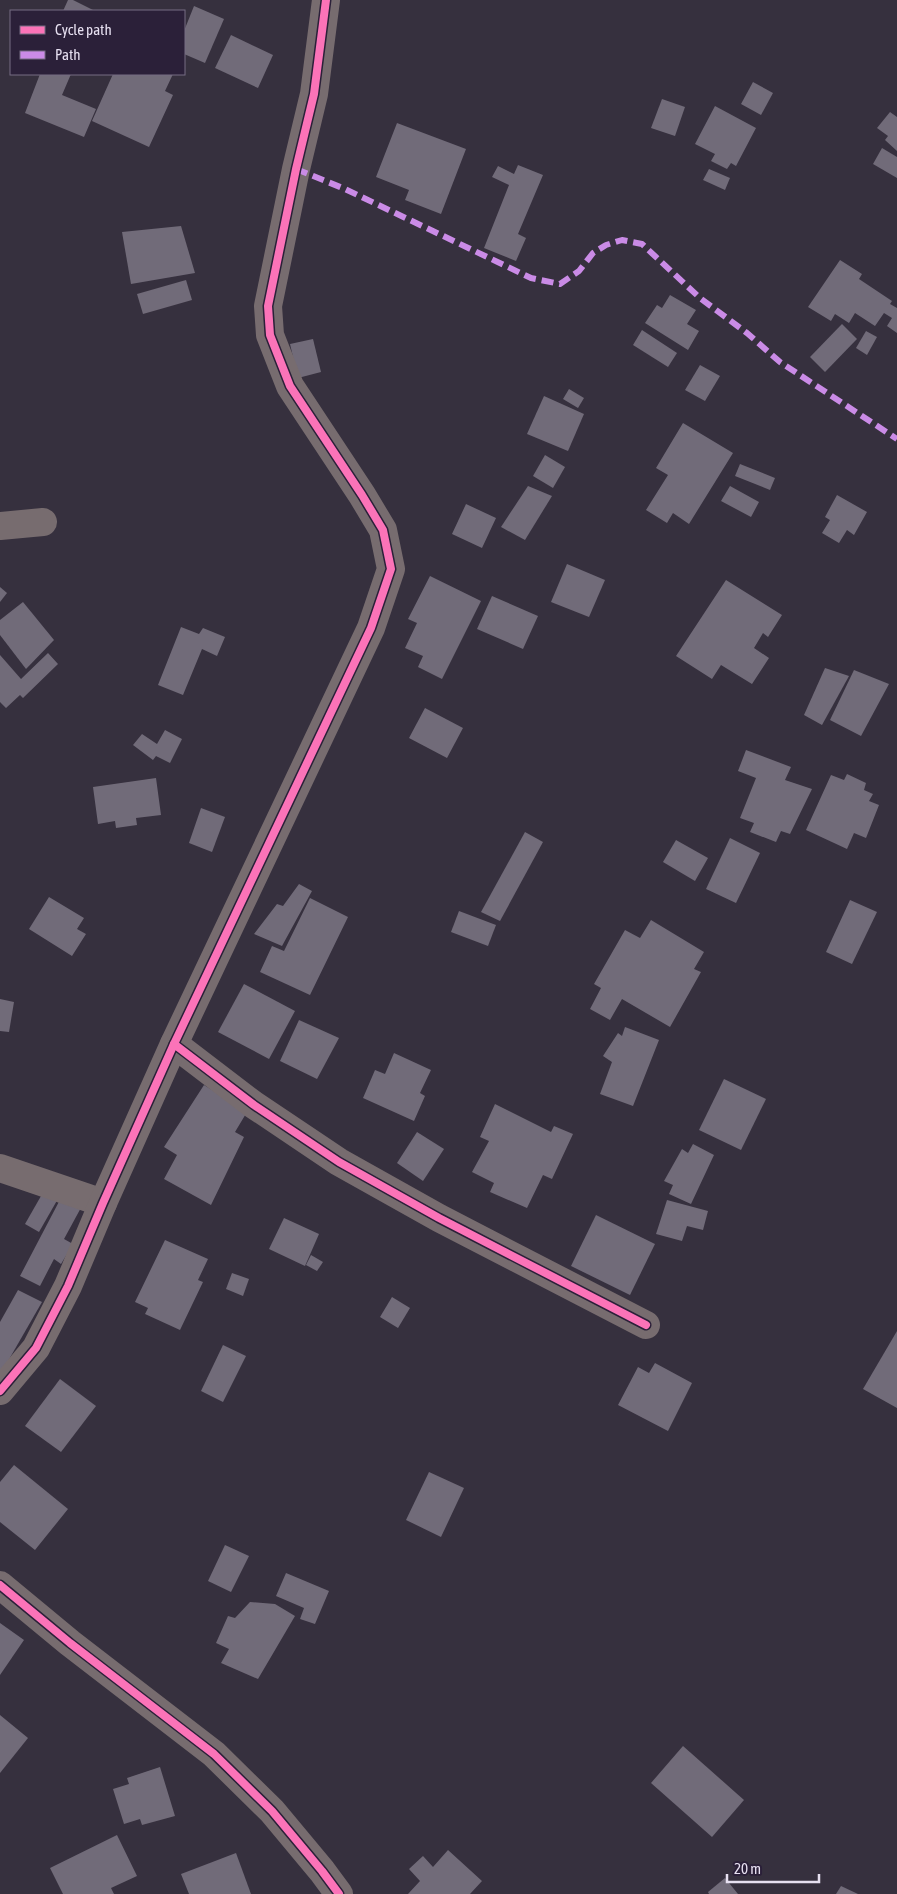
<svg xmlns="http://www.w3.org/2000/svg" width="897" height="1894" font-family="'Asap Condensed',sans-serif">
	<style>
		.building { fill: #716b79 }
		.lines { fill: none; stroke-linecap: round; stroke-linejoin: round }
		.minor { stroke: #776c6f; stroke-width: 28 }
		.quiet { stroke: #ca8be6; stroke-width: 6; stroke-dasharray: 12 6; stroke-linecap: butt }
		.cycleway-casing { stroke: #2b2039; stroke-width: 11 }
		.cycleway { stroke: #fb73b8; stroke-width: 8 }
	</style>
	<rect width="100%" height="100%" fill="#36303e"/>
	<g class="building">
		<polygon points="68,0 73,0 95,11 63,11"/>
		<polygon points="194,6 224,19 205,63 184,54 184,31"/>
		<polygon points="231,35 273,55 258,88 215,68"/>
		<polygon points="40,74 71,74 62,95 96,109 84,137 25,113"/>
		<polygon points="113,74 173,74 165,91 173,95 149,147 92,121"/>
		<polygon points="753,82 773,93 761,115 741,104"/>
		<polygon points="662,99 685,107 675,136 651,128"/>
		<polygon points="715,106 756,128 736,166 731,163 727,169 711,161 715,154 695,144"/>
		<polygon points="890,112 897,117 897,151 885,140 888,136 877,128"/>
		<polygon points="397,123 466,149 441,214 405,200 409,190 376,177"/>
		<polygon points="882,148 897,157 897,178 873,164"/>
		<polygon points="518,165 543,175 518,234 526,238 516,261 484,248 509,185 492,177 498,166 514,174"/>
		<polygon points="709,169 730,178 725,190 703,180"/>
		<polygon points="181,226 195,273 131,284 122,232"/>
		<polygon points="840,260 862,274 859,279 892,301 890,304 897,308 897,333 887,326 892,318 884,313 875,326 855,313 849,323 835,314 831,321 808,307"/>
		<polygon points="186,280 192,300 143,314 137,294"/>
		<polygon points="670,295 696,310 687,324 699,331 688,350 645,323 657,305 662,308"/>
		<polygon points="842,324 857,339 825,372 810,357"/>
		<polygon points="642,330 677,353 668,367 633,345"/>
		<polygon points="866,331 877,337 867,355 856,348"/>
		<polygon points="313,339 321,372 298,378 290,344"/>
		<polygon points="700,365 720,376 705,401 685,390"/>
		<polygon points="569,389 584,398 578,408 563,399"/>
		<polygon points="544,396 584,414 568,451 527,434"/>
		<polygon points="683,423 733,453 689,524 673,513 667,523 646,510 668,475 656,468"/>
		<polygon points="545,455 565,467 553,488 533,476"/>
		<polygon points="740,464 775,478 770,490 735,476"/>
		<polygon points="528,486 552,496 525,540 501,527"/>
		<polygon points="730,486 759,502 751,517 721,501"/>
		<polygon points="837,495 867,512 854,535 847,530 839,543 822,533 830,520 825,517"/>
		<polygon points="466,504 496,518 482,548 452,534"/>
		<polygon points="567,564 605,580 589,617 551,602"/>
		<polygon points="430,576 481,601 442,679 418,667 423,656 405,648 417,623 408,619"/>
		<polygon points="726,580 782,615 768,637 763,633 754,648 769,658 752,684 721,665 712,679 676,656"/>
		<polygon points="0,587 7,593 0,602"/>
		<polygon points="492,596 538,616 523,649 477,629"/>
		<polygon points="23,602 54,640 26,669 0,635 0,620"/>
		<polygon points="181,627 199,634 203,628 225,637 217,656 202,649 183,695 158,685"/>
		<polygon points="48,653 58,664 23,698 20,695 6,708 0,702 0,655 21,679"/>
		<polygon points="825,668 849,676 822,725 804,715"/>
		<polygon points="854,670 889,684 861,736 830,720"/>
		<polygon points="425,708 463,728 447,758 409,738"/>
		<polygon points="165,730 182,739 170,763 156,756 153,760 133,745 142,734 157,744"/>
		<polygon points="746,750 791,767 785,780 812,789 790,834 781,831 776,842 750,832 754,823 740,818 756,778 738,771"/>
		<polygon points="847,774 866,783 864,790 873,794 869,801 879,805 866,838 854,833 847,849 806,830 831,775 844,780"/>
		<polygon points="156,778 161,815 136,818 137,825 116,828 115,821 98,824 93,787"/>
		<polygon points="201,808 225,817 212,852 189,843"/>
		<polygon points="525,832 543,842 500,921 481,912"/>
		<polygon points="730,838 760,853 736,903 706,889"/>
		<polygon points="676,840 708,858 695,881 663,862"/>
		<polygon points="299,884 312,891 282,946 254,934 277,904 283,906"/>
		<polygon points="49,897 84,918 77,929 86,934 72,956 29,929"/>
		<polygon points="310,898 348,917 310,995 260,972 272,946 284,951"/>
		<polygon points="850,900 877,912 852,964 826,952"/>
		<polygon points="459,911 496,925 488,946 451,932"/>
		<polygon points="651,920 704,952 694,969 701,972 670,1027 622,999 610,1020 590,1009 601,988 594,984 625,930 640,938"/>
		<polygon points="244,984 295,1011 269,1059 218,1032"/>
		<polygon points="0,999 14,1002 9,1032 0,1031"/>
		<polygon points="299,1020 339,1038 317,1079 280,1061"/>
		<polygon points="625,1027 659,1040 633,1106 600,1094 612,1062 603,1056 618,1033 622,1036"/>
		<polygon points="394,1053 431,1070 420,1093 425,1096 414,1121 363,1098 375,1070 385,1074"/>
		<polygon points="724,1079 766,1099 741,1150 699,1130"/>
		<polygon points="204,1085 247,1112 235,1132 244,1137 211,1205 164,1179 177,1155 164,1147"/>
		<polygon points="495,1104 551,1132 554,1126 573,1134 552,1179 543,1175 527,1208 490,1192 494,1183 472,1172 489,1141 480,1137"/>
		<polygon points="417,1132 444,1149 423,1181 397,1163"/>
		<polygon points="693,1144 714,1155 691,1204 669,1194 673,1185 664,1181 682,1149 688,1153"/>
		<polygon points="45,1189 59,1197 39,1232 25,1224"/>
		<polygon points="63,1194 83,1204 64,1239 73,1244 61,1264 54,1259 40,1286 20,1276"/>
		<polygon points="667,1200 708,1211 703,1230 687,1226 682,1241 656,1234"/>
		<polygon points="596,1215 655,1244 630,1295 571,1266"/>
		<polygon points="284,1218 319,1234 305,1266 269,1249"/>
		<polygon points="165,1240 208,1259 198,1280 203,1282 180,1330 145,1314 148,1308 135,1302"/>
		<polygon points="311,1255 323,1262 317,1271 306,1265"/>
		<polygon points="232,1273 249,1279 243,1296 226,1289"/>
		<polygon points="18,1290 42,1302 0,1375 0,1322"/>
		<polygon points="392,1297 410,1308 398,1328 380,1317"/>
		<polygon points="897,1331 897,1408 863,1389"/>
		<polygon points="223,1345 246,1356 223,1402 201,1391"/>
		<polygon points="655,1363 692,1383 668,1431 618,1405 638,1367 649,1373"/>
		<polygon points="60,1379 96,1406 61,1452 25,1426"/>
		<polygon points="14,1465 68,1509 35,1550 0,1522 0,1482"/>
		<polygon points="429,1472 464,1488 441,1537 406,1520"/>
		<polygon points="225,1545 249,1556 231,1592 208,1581"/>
		<polygon points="286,1573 329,1591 315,1624 300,1619 304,1608 276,1596"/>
		<polygon points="250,1602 275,1604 295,1616 258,1679 221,1663 229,1649 216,1643 228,1616 235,1618"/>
		<polygon points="0,1623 24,1640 0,1675"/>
		<polygon points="0,1715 28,1738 0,1773"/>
		<polygon points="683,1746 744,1800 712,1837 651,1783"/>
		<polygon points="160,1767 175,1816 142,1825 140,1819 124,1824 113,1789 129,1784 127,1778"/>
		<polygon points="117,1835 137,1876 111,1888 114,1894 63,1894 50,1868"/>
		<polygon points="448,1850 482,1881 470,1894 408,1894 420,1881 409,1869 423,1856 433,1867"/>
		<polygon points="236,1853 251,1894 189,1894 181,1874"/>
		<polygon points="725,1878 738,1894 709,1894 708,1892"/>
		<polygon points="841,1886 858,1894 836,1894"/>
	</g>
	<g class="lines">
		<g class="minor">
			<polyline points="0,526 43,522"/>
			<polyline points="174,1044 254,1105 339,1162 439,1218 646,1325"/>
			<polyline points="0,1168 103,1203"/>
			<polyline points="0,1391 36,1348 68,1286 103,1203 174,1044 371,628 391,569 383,530 362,495 290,386 270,335 268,306 296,169 314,94 326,0"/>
			<polyline points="0,1585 70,1643 214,1754 272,1811 322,1871 339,1894"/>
		</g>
		<polyline class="quiet" points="296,169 345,189 531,278 560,284 579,271 593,253 606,245 622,240 642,244 700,298 747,333 780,362 897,439"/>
		<g class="cycleway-casing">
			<g id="cycleway">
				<polyline points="174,1044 254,1105 339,1162 439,1218 646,1325"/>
				<polyline points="0,1391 36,1348 68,1286 103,1203 174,1044 371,628 391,569 383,530 362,495 290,386 270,335 268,306 296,169 314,94 326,0"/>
				<polyline points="0,1585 70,1643 214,1754 272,1811 322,1871 339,1894"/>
			</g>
		</g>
		<use href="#cycleway" class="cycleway"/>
	</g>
	<rect x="10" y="10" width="175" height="65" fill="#2b2039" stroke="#766d83"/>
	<rect x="20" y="26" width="25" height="8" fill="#fb73b8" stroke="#766d83"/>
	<text x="55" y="35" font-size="15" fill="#e7e0f1">Cycle path</text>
	<rect x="20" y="51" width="25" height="8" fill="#ca8be6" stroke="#766d83"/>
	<text x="55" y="60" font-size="15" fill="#e7e0f1">Path</text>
	<path d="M727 1874v8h92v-8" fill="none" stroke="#e7e0f1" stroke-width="2.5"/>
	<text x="734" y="1874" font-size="15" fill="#e7e0f1" stroke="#2b2039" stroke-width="4" paint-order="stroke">20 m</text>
</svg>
